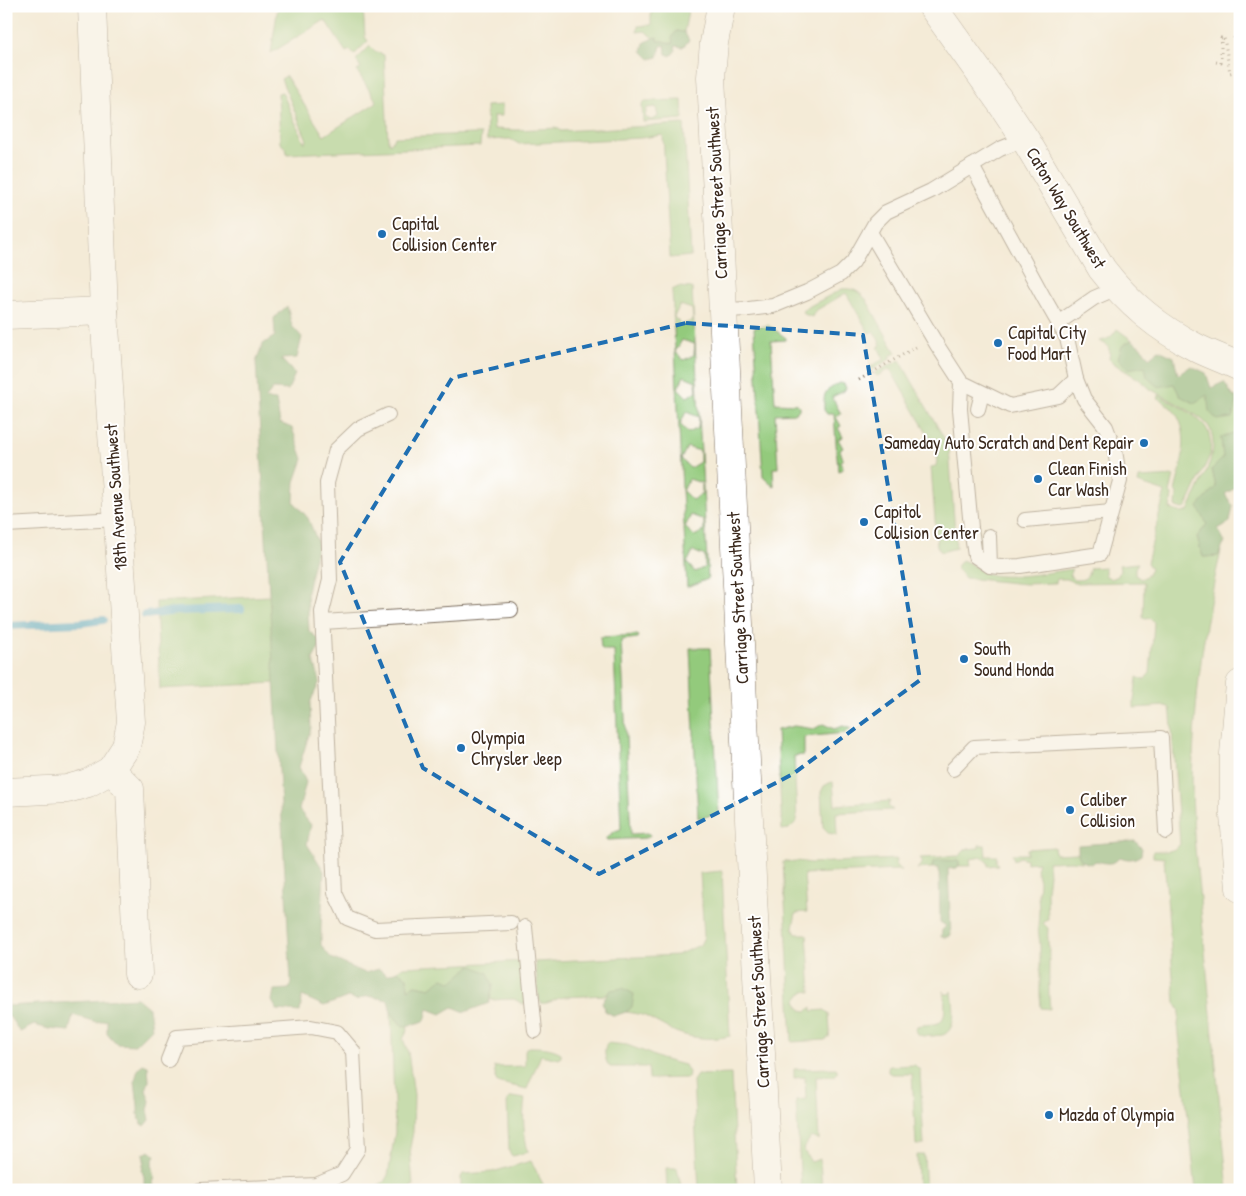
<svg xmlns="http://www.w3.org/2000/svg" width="1246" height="1196" font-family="'Patrick Hand',sans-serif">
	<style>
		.green { fill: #93ca7c; stroke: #677a4d; fill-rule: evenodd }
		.forest { fill: #76ae6c; stroke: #586c45 }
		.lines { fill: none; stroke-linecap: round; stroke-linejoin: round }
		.stream { stroke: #4ca7ca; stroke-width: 8 }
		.lane-casing { stroke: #7c6e5f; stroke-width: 16 }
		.street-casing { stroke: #7c6e5f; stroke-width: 29 }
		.secondary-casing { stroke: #7c6e5f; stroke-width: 29 }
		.path { stroke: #7c6e5f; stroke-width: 3; stroke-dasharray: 1 4; stroke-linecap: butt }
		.lane { stroke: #fff; stroke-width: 14 }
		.street { stroke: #fff; stroke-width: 28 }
		.secondary { stroke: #fff; stroke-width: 28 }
		.marked { fill: none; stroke: #1f6fb2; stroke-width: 4; stroke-dasharray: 10 6; stroke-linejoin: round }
		.poi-dot { fill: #1f6fb2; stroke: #fff; stroke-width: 2 }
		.labels { text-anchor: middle; stroke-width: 4; stroke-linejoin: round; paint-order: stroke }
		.street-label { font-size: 18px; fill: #3b2a1e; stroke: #fff }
		.poi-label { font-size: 18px; fill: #3b2a1e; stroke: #fff; text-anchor: start }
	</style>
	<rect width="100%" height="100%" fill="#fff"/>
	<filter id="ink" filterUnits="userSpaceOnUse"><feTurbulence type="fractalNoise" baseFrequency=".02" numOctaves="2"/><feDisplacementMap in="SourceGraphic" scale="10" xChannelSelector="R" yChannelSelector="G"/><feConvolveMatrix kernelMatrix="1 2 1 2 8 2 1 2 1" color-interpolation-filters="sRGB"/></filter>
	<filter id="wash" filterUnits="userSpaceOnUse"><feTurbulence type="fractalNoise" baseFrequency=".0096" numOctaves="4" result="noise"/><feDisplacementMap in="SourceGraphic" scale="20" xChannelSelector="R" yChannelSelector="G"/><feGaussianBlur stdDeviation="1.12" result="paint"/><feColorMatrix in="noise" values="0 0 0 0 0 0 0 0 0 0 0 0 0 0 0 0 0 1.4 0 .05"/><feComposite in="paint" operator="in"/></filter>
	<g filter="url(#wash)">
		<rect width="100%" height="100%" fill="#f4ebd7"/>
		<g class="green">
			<polygon points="278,6 363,6 365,37 368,41 354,55 350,50 346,52 325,20 271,53"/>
			<polygon points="651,6 689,7 684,32 676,31 673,44 663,41 657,41 657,37 653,38 645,31 637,32 638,26 651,25"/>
			<polygon points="370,46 375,51 384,55 388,141 390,144 395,137 474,134 481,134 480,146 287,154 286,148 280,143 278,93 282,92 304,142 306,142 307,140 281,79 286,76 324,136 377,102 357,71 361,68 356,60"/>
			<path d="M 682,100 L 683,119 L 643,122 L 642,104 L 645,101 ZM 656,107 L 658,117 L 651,120 L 645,117 L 647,108 Z"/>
			<polygon points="502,105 502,116 493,116 494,129 516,130 558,128 560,131 684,124 691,256 670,258 663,135 641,138 519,144 510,139 487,140 486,106"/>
			<path d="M 678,287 L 692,288 L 708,579 L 687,587 L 672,290 ZM 680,305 L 692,309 L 693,320 L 682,325 L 674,317 ZM 682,340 L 695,344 L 694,355 L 684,360 L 675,352 ZM 684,376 L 696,381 L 697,392 L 687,397 L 678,388 ZM 686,412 L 699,417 L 698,428 L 688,433 L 680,424 ZM 687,447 L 700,451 L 700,462 L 690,468 L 681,459 ZM 689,479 L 702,483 L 702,494 L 692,500 L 683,491 ZM 691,515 L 704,520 L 704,531 L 694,536 L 685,527 ZM 693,551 L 705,556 L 705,567 L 695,572 L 687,563 Z"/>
			<path d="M 842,289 C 854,288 858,291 866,299 L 896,353 L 890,356 L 890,359 L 872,370 L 871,366 L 884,359 L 878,347 L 881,345 L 874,331 L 869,333 L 846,293 L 815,311 L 812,317 L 804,314 L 802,312 L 804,309 Z"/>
			<polygon points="768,325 786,338 786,340 771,341 775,403 797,404 799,406 799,409 796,413 775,414 778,468 773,468 774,486 763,476 754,328"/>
			<path d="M 1117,329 L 1132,340 L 1122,346 L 1145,366 L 1174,384 L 1207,394 L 1237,402 L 1233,396 L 1240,398 L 1240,431 L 1221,437 L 1223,458 L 1212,469 L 1216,487 L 1207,524 L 1197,537 L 1203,557 L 1218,556 L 1222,547 C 1205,616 1196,687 1193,757 C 1191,788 1193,818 1195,848 L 1228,1190 L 1196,1190 L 1178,1025 L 1180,1010 L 1175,1003 L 1164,858 L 1153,857 L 1153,851 C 1162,851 1175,853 1180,844 L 1171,715 L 1170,708 L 1166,706 L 1134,708 L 1134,701 L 1137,677 L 1144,680 L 1150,673 L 1154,623 L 1150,618 L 1143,618 L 1144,582 L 1074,583 L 1067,579 L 1057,579 L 1056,583 L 1025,584 L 965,578 L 956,568 L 962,560 C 972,563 977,570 986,573 C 1005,581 1051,572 1072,569 C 1069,574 1070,576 1074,580 C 1085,580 1087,579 1090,568 L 1105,567 L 1105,575 L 1111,579 L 1118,576 L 1120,570 L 1119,565 L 1138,563 L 1135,568 L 1135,575 L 1141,579 L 1148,575 L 1151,568 L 1147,563 L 1165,492 L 1138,483 L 1139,478 L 1174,476 L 1170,493 L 1172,495 L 1170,509 L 1182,513 L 1188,511 C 1195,494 1209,470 1212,453 C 1214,446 1213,433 1209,427 C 1203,416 1163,396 1150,389 C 1139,376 1121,371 1109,359 L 1110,352 L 1107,345 L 1099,341 C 1108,340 1112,337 1117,329 Z"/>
			<polygon points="900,360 949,447 956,548 941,552 937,546 931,467 936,466 938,452 890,369 877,376 874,373"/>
			<path d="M 840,383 L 844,384 L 846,388 L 844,391 L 832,397 L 841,414 L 836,417 L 841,426 L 838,428 L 843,437 L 838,439 L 843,448 L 840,450 L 843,459 L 840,461 L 843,469 L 838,471 L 834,414 L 827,414 L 824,410 C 824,392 823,392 840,383 Z"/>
			<path d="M 1159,395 C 1174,404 1204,417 1209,434 C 1211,441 1211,448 1210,455 L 1186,508 L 1182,509 L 1176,507 L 1177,493 L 1175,491 C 1181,466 1193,429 1171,408 C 1167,404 1162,401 1158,398 Z"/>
			<polygon points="270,596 275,683 160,689 156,602"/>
			<polygon points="637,635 639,636 638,638 621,640 631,834 648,833 650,835 649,837 646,838 607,840 606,839 606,838 615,831 621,829 614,650 605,650 601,648 600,637"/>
			<polygon points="710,648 719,814 698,818 690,648"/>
			<polygon points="823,724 834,729 843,726 851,729 845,733 804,737 804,755 794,756 797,821 789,829 782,830 777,730 794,726 814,729"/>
			<polygon points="831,782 833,782 835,805 890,801 888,806 893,810 836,813 837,835 829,833 823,827 821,792 824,786"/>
			<polygon points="979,845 985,845 986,856 997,856 996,861 998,865 988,866 988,863 983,857 970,859 971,866 959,866 959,861 933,862 932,868 917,869 923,862 920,858 959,856 966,849 979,848"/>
			<path d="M 1054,847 L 1055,854 L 1078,853 L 1080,859 L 1083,862 L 1071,861 L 1048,862 L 1049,874 L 1047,891 L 1048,920 L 1043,923 L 1048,928 C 1047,938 1049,947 1049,956 C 1049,974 1048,991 1050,1009 L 1041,1008 L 1040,995 L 1040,944 L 1038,928 L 1039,910 L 1038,895 L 1039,881 L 1036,869 L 1038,862 L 1026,863 L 1026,859 L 1020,857 L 1014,860 L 1012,854 L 1027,854 L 1027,849 Z"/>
			<polygon points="897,859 896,866 901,870 804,874 807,912 796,913 793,928 796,934 807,934 811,992 804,991 796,1001 801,1010 807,1011 812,1007 812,1011 825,1010 829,1014 830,1032 829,1037 825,1040 792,1042 783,862 797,861 811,863"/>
			<path d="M 722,871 L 730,1036 C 711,1041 686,1038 669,1029 C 661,1025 653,1020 645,1016 C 639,1014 632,1013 626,1012 L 632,1007 L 611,990 L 606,995 L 564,997 C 556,998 548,1005 541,1003 L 539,999 L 535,962 L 677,955 L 700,945 L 704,937 L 700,873 Z"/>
			<polygon points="524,961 527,1004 523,1004 514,999 490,1000 493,985 452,982 443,978 430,988 416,985 408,989 407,977 397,971 403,967"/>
			<path d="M 944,991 L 944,994 L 950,994 L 952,991 C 953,1003 958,1026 945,1034 C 942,1036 938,1035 933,1036 C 928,1036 923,1037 917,1034 L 915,1030 L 917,1026 C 924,1024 932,1025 938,1023 C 948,1019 944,1000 944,991 Z"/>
			<polygon points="391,1012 403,1027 407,1026 408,1030 403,1039 408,1052 414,1095 413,1132 410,1148 413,1186 406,1190 369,1190 384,1182 388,1175 395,1132"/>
			<path d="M 607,1043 L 627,1045 L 643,1051 L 661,1059 L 684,1065 L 689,1072 L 688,1078 L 649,1079 L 648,1067 L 610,1067 C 605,1062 603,1050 607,1043 Z"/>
			<path d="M 529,1047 C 540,1047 551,1047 561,1053 L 561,1057 L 558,1059 L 541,1055 L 527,1089 L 500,1083 L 496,1081 L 494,1067 L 525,1066 L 525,1052 L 526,1048 Z"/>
			<polygon points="915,1065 920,1070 924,1145 916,1145 912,1074 891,1074 888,1072 888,1069 889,1066"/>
			<polygon points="836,1068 837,1069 837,1073 834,1076 816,1077 819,1140 811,1137 803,1149 811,1162 820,1159 822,1190 801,1190 796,1100 806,1099 805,1077 794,1078 794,1069"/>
			<polygon points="731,1074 737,1190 699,1190 693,1081 697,1075"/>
			<path d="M 512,1097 L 525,1099 C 522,1117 524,1134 528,1152 L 513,1156 L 510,1154 L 509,1151 L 507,1101 L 509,1098 Z"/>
			<polygon points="917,1155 924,1155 926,1190 918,1190"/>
			<polygon points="531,1161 546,1190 532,1190 532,1187 461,1190 461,1177 463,1174 492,1172"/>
			<polygon points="666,1168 677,1168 682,1190 667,1190"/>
		</g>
		<g class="forest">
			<polygon points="676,31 684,32 689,40 683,47 675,46 676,50 671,56 666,54 665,45 661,46 658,57 650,59 642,51 644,43 653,38 657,37 657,41 663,41 673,44 672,38"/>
			<polygon points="287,306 292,326 302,337 297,358 281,359 295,374 288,390 273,389 265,399 276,400 280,423 292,428 303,459 295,482 294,502 308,518 318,543 307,592 309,631 322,642 313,659 320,681 310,703 311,728 299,767 306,782 299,810 311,825 307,844 324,871 321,928 321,945 331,958 365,973 379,969 387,975 397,971 407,977 408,989 415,985 430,988 443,978 452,982 471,965 488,973 493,985 489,1003 465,1012 453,1007 441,1014 428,1009 425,1021 403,1027 391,1012 388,1000 368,996 356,1000 348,997 324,1006 302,996 300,1012 277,1010 272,1001 274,990 289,989 291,982 256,362 263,344 275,336 274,318"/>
			<polygon points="1132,340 1143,349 1149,358 1159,350 1174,357 1178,375 1191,366 1206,373 1211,388 1224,382 1237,402 1232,418 1217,420 1209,411 1207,395 1194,403 1180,396 1174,384 1158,387 1147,377 1145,366 1128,369 1118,358 1122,346"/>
			<polygon points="1240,431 1240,465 1235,467 1240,471 1237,487 1225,494 1233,506 1230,522 1218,529 1225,542 1218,556 1203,557 1197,537 1207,524 1198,507 1216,487 1212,469 1223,458 1221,437"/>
			<path d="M 1135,841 L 1142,848 L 1141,855 C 1134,860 1128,860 1120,857 C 1113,866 1105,863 1096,861 L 1091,864 C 1078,861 1078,857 1078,845 Z"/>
			<polygon points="940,860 959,861 959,866 957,868 948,869 951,935 949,937 941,937 942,930 946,926 940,922 939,868 932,868 933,862"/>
			<polygon points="6,973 8,1006 137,998 149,1008 152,1028 135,1045 117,1044 107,1033 107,1020 96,1022 73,1015 69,1031 49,1029 34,1025 20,1032 9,1016 6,1017"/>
			<polygon points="623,988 634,994 632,1007 626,1012 614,1016 605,1011 602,1002 611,990"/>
			<polygon points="143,1064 148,1066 149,1081 146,1090 150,1101 148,1110 150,1120 145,1126 141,1123 138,1114 138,1106 135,1081 138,1068"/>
			<polygon points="150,1151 155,1155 152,1163 155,1177 153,1183 155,1190 144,1190 144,1177 142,1171 144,1160 143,1154"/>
		</g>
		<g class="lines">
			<g class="stream">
				<polyline points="145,615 177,611 241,609"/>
				<polyline points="6,626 80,623 103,620"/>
			</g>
		</g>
	</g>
	<g filter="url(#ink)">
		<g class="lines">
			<g class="lane-casing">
				<g id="lane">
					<polyline points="870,232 937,345 961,382 1010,406 1058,396 1076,379"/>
					<polyline points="723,310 749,309 773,306 807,292 841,274 853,262 875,223 886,212 931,191 1000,149 1025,139"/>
					<polyline points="1058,323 1094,298 1117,288"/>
					<polyline points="961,382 960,409 971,528 975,556 990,566 1001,567 1020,566 1100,554 1120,481 1115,451 1106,427 1084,399 1076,379 1067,338 1044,298 972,166"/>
					<polyline points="978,409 982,393"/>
					<polyline points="388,415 358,429 336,450 327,483 330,580 322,612 335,893 347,918 375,929 511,923"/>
					<polyline points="1025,520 1111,512"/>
					<polyline points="6,525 118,519"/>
					<polyline points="989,536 990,566"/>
					<polyline points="323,622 511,610"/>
					<polyline points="953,769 974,747 1161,738 1166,832"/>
					<polyline points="525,927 535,1031"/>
					<polyline points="168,1060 177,1037 311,1027 337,1032 353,1051 358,1149 342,1174 316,1185 200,1190"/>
				</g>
			</g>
			<g class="street-casing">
				<g id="street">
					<polyline points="92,6 104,311 131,722 126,747 111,770 130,789 138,974"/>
					<polyline points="721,6 714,43 711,77 768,1190"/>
					<path d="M 932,6 L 999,100 L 1025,139 L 1102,269 C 1129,304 1158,328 1197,348 C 1211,355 1226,360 1240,367"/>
					<polyline points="6,315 104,311"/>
					<polyline points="6,792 67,789 88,783 111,770"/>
				</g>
			</g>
			<g class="secondary-casing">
				<polyline id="secondary" points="1240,684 1234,754 1234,816 1240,888"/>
			</g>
			<g class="path">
				<polyline points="1216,62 1221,63 1221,38 1224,37 1230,73 1237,71 1234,37 1238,35 1240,44"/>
				<polyline points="859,380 916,347"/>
			</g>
			<use href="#lane" class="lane"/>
			<use href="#street" class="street"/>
			<use href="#secondary" class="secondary"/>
		</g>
	</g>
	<path d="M0 0H1246V1196H0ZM 686,323 L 863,335 L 920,680 L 793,774 L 599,874 L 423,768 L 340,562 L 452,378 Z" fill="#f4ebd7" fill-opacity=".55" fill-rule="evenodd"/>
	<path class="marked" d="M 686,323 L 863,335 L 920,680 L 793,774 L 599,874 L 423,768 L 340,562 L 452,378 Z"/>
	<g class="poi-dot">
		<circle cx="382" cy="234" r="5"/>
		<circle cx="998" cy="343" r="5"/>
		<circle cx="1144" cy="443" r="5"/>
		<circle cx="1038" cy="479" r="5"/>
		<circle cx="864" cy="522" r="5"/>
		<circle cx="964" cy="659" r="5"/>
		<circle cx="461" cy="748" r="5"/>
		<circle cx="1070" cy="810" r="5"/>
		<circle cx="1049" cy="1115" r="5"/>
	</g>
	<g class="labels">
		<g class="street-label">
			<text transform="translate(717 193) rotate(-93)" y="6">Carriage Street Southwest</text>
			<text transform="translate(1066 208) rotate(59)" y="6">Caton Way Southwest</text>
			<text transform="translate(116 497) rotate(-94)" y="6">18th Avenue Southwest</text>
			<text transform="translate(738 598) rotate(-93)" y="6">Carriage Street Southwest</text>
			<text transform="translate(759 1002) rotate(-93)" y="6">Carriage Street Southwest</text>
		</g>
		<g class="poi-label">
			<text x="392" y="230">Capital<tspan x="392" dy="21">Collision Center</tspan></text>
			<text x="1008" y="339">Capital City<tspan x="1008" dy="21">Food Mart</tspan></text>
			<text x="1134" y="449" text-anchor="end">Sameday Auto Scratch and Dent Repair</text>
			<text x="1048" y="475">Clean Finish<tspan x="1048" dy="21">Car Wash</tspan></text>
			<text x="874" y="518">Capitol<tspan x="874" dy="21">Collision Center</tspan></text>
			<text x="974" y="655">South<tspan x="974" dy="21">Sound Honda</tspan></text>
			<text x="471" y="744">Olympia<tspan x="471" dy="21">Chrysler Jeep</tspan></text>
			<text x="1080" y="806">Caliber<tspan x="1080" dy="21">Collision</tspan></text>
			<text x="1059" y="1121">Mazda of Olympia</text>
		</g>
	</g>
	<rect width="1246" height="1196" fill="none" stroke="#fff" stroke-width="25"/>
</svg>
